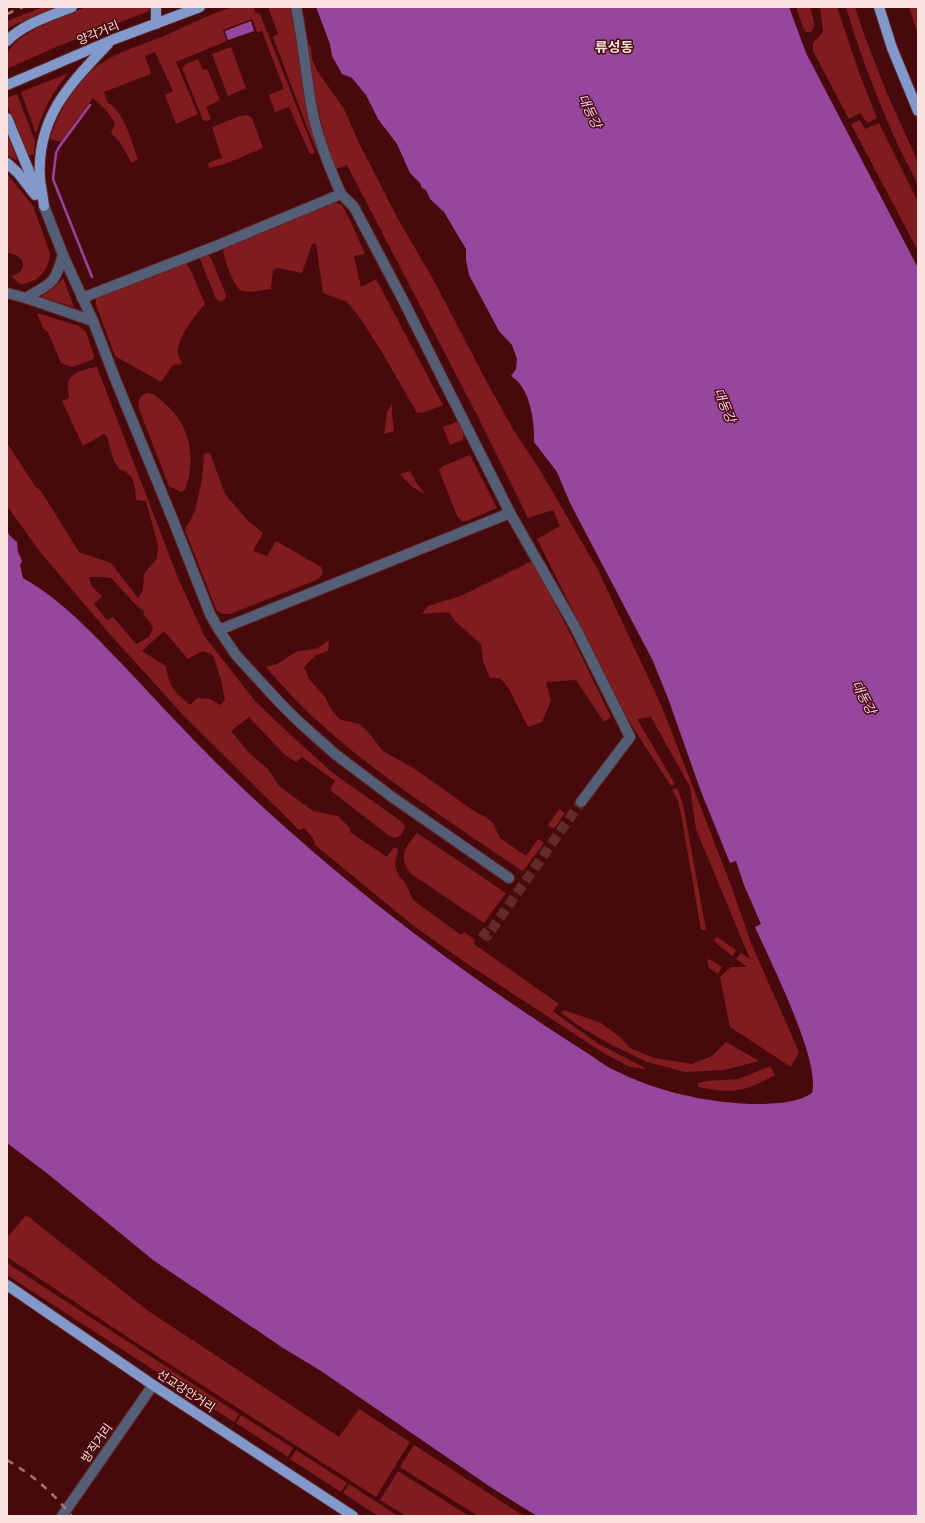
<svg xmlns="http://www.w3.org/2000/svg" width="925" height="1523" font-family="'IBM Plex Serif','Noto Sans KR',serif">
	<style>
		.green { fill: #801c1f; fill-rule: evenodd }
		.water { fill: #96469d }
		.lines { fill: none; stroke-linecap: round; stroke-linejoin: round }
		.stream { stroke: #96469d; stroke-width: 2.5 }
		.minor-tunnel { stroke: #622a2b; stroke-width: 10; stroke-dasharray: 10 5; stroke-linecap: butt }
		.minor-casing { stroke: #602729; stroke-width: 12 }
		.major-casing { stroke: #602729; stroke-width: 12 }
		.minor { stroke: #545f77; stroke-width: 10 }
		.major { stroke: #829acb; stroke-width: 10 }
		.rail { stroke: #a37877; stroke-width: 2.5; stroke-dasharray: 7 7; stroke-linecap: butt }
		.labels { text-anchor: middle; stroke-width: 3; stroke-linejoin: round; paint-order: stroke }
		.street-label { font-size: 12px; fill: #fbe2df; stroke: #47090b }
		.water-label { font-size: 13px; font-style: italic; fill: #f4cbf7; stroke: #47090b }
		.quarter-label { font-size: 14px; font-weight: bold; fill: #fbe2df; stroke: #47090b }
	</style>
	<rect width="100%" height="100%" fill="#47090b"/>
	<g class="green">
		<polygon points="43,7 55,7 10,27 7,30 7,21"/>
		<path d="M 86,7 L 151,7 L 151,10 L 144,13 L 56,47 L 7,69 C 7,64 6,58 8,53 C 17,31 65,16 86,7 Z"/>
		<path d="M 234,7 L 254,7 L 255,13 L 260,14 L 315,153 L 310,154 L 289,107 L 275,112 L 269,95 L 284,89 L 262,31 L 257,32 L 252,19 L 223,30 L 227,41 L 176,62 L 198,114 L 176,124 L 165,95 L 173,91 L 155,52 L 145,56 L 151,74 L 104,92 L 108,103 C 124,111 132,143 138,159 L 132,163 L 119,141 L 111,133 L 115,123 L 107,111 L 93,98 L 61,142 L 50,139 C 57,115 77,78 100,64 C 120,51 144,44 166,35 C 189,25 211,13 234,7 Z"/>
		<polygon points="268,7 294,7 318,154 308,130 273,37 278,34"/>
		<path d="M 796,7 L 810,7 C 812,15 817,25 811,32 L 806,32 L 804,30 Z"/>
		<polygon points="820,7 837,7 861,78 877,118 867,123 860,113 849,119 813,51 813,43 823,32"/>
		<path d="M 846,7 L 855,7 L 865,37 L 888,96 L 918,162 L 918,185 C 909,166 898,147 890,127 C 873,88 858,48 846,7 Z"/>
		<polygon points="909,7 918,7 918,35"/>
		<polygon points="306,44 311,46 312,59 318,72 344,109 359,143 398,219 434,281 489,386 513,429 540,470 598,570 662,707 732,888 751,943 799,1052 791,1067 730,1027 720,977 731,967 747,967 736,959 741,953 750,959 696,829 690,787 651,717 637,719 675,784 671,786 628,720 537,539 560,526 553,510 528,518 478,417 347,165 334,170 312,88"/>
		<polygon points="231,47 246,88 228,96 212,54"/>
		<polygon points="198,59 203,70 207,69 220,100 206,107 211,119 207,121 203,120 182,68 186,64"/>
		<path d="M 69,73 C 52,91 43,111 36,134 L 21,92 Z"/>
		<polygon points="17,94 35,141 34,155 29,155 27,153 7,104 7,98"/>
		<polygon points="247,115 252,118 263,148 225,164 209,168 208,163 222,158 212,127 240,116"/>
		<polygon points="860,120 865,129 879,123 918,202 918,251 851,124"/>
		<polygon points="7,131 17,159 15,160 7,155"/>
		<path d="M 7,174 L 33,206 L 50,253 C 49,271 38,283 20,284 L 11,276 C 21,275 28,264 19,257 C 16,255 12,254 9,253 L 7,254 Z"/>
		<path d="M 334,202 L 342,205 L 351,222 L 365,254 L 354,256 L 361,287 L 376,279 L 443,405 L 425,412 L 417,413 L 385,357 L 360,318 L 347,302 L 323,293 L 316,243 L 312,244 L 302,273 L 278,268 L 273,270 L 271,289 C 264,290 248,293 242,291 C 234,288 223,257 223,248 Z"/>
		<polygon points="208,255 211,258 226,295 226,298 221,302 216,299 200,259 202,256"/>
		<path d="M 182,262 L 186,263 L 191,271 L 205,304 C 196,314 177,338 178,352 C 178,356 181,360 182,364 L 173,365 L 161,382 L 115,356 L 96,305 L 96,299 L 100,296 Z"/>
		<polygon points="63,278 74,307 41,297 57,285"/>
		<polygon points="37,313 79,326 86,332 94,356 94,359 72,367 61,363 48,332 43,328"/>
		<path d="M 97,367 L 178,578 L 205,637 L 255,701 L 295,739 L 333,773 L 402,822 L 405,827 L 401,835 L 395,838 L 388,835 L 330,790 L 335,781 L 302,757 L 296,762 L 284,754 L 249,717 L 231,731 L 249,753 L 268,769 L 279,786 L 313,811 L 338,816 L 350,828 L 350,832 L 387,857 L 394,847 L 398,849 L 395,864 L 396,869 L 399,876 L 406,884 L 413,900 L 461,935 L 464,932 L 475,940 L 474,944 L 559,1004 L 553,1011 L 558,1015 L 597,1043 L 647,1069 L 630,1067 L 602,1052 L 466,963 L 415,927 L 315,845 L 313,838 L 304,828 L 299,830 L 183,715 L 108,632 L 41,553 L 7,506 L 7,443 L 35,486 L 41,491 L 79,552 L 111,563 L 138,598 L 143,590 L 144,574 L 157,558 L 158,545 L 146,501 L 136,500 C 135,485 135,474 119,469 L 113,459 L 107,437 L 104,434 L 83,446 L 62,401 L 69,398 C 69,393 67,388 68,384 C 68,373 88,368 97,367 ZM 89,577 L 103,577 L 111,578 L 138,607 L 145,612 L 143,614 L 150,622 L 153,629 L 149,637 L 136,644 L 113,617 L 107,620 L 94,604 L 102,597 L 91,585 ZM 164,631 L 188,659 L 203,651 L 213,655 L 221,680 L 225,700 L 220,705 L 210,699 L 197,698 L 190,705 C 174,692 169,686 166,666 L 142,651 Z"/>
		<path d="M 146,393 C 154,393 158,397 164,403 C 190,424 197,459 185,490 L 181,492 L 169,486 L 139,409 C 138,401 139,397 146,393 Z"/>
		<polygon points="392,403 392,416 394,431 384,434 387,412"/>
		<polygon points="457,422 460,424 464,429 463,440 450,445 443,427"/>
		<path d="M 210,453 L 225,494 L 248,521 L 263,533 L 253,551 L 267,556 L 276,541 L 321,567 L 323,572 L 319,579 L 230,614 C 223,614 220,614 216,609 L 185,530 L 195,511 L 202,479 L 204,454 Z"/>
		<polygon points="470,455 497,508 466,521 462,521 458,518 439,470 443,466"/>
		<polygon points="410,471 417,484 425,494 411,486 400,474"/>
		<polygon points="532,561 572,637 611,717 604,722 576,680 546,682 551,701 542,722 528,727 509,689 500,678 490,678 483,661 481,644 455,621 449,612 422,614 428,606 461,596"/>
		<path d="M 329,640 L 328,651 L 316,655 L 304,667 L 309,679 L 325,697 L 331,709 L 339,719 L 359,724 L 368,732 L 383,751 L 415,769 L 471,809 L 487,818 L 493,823 L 500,838 L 526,856 L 538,839 L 544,843 L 524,870 L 522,871 C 433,809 336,752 266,667 L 277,664 L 296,652 L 318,648 Z"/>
		<polygon points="677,788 683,804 706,930 701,930 682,820 678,801 672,790"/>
		<polygon points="559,809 565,813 554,829 548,825"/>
		<path d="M 417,833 L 506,893 L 484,923 L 410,873 C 398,855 405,848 417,833 Z"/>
		<polygon points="717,937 736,950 732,956 715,942 714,939"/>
		<polygon points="709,959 722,967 718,974 709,968 707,960"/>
		<polygon points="564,1010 601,1023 620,1037 630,1048 654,1058 692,1064 712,1056 726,1042 759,1061 724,1070 685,1072 647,1062 610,1044 579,1026 561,1013"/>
		<path d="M 770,1066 L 775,1075 C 743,1092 734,1094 698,1087 L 698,1083 L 708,1081 L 739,1079 Z"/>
		<polygon points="26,1215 147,1310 339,1437 359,1409 410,1442 376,1497 132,1340 7,1257 7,1238"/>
		<polygon points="7,1263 239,1414 234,1422 7,1275"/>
		<polygon points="241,1415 293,1448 288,1457 236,1423"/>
		<polygon points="414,1445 524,1516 478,1516 400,1467"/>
		<polygon points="296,1450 347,1483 341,1492 290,1459"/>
		<polygon points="398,1471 469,1516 406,1516 380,1500"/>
		<polygon points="349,1484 398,1516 378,1516 343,1493"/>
	</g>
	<g class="water">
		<path d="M 316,7 L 789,7 L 806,53 L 918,268 L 918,1516 L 537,1516 L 489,1486 L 321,1371 L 283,1348 L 153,1260 L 48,1174 L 7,1143 L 7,531 L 10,536 L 17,542 L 18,552 L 22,561 L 20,565 L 23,578 C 62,600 92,633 123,665 C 160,704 196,744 235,781 C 321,863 413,936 511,1003 C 535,1019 560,1036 584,1051 C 594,1057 603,1065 614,1070 C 656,1091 703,1102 751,1104 C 769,1104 797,1104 812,1093 C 821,1061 770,961 755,927 L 761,924 L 744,885 L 736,861 L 730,863 L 700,789 L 669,701 L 653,661 L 570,503 L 557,472 L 534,442 C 535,422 530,387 511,376 L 516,369 L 517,359 L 512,345 L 499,331 L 469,275 L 466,260 L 466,249 L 444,212 L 430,199 L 426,190 L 422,188 L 420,183 L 410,173 L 397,144 L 378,119 L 366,95 L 352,78 L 342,74 L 332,56 L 330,44 Z"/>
		<polygon points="251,21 254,31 228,40 225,31"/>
	</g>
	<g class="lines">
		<polyline class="stream" points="90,105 59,147 56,153 53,179 92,277"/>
		<polyline class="minor-tunnel" points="481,931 487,936 581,802"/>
		<g class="minor-casing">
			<g id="minor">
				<path d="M 296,7 C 303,41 306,76 312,110 C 318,139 329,167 341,194"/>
				<polyline points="44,206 63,255 93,321 116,381 173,520 210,614 219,630 236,655 280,703 298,721 335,754 392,797 509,878"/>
				<path d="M 7,293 L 26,298 C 52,282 54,286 63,255"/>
				<polyline points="26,298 93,321"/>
				<polyline points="82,298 216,246 341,194 354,207 403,300 510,513 219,630"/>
				<polyline points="510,513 575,627 630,737 581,802"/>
				<polyline points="62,1516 153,1385"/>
			</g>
		</g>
		<g class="major-casing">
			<g id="major">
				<polyline points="156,7 156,24"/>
				<polyline points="879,7 892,48 918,111"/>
				<path d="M 7,41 C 23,24 50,16 72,7"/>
				<polyline points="7,85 112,40 200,7"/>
				<polyline points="7,118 38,193"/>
				<polyline points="7,163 18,173 35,195"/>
				<path d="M 44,206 C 43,197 41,188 40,179 C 36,118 69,85 108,44"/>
				<polyline points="7,1285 153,1385 353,1516"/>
			</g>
		</g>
		<use href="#minor" class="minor"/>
		<use href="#major" class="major"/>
		<g class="rail">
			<polyline points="7,14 23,7"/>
			<path d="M 7,1460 C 35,1477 51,1491 72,1516"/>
		</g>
	</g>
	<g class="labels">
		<g class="street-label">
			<text transform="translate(98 33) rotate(-22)" y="4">양각거리</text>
			<text transform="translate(186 1391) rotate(33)" y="4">선교강안거리</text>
			<text transform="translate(97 1443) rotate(-55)" y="4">방직거리</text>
		</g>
		<g class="water-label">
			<text transform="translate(590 111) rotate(64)" y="5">대동강</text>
			<text transform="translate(725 405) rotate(67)" y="5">대동강</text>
			<text transform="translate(864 697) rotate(62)" y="5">대동강</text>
		</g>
		<g class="quarter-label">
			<text x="614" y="52">류성동</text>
		</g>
	</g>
	<rect width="925" height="1523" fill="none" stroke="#fbe2df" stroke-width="16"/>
</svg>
